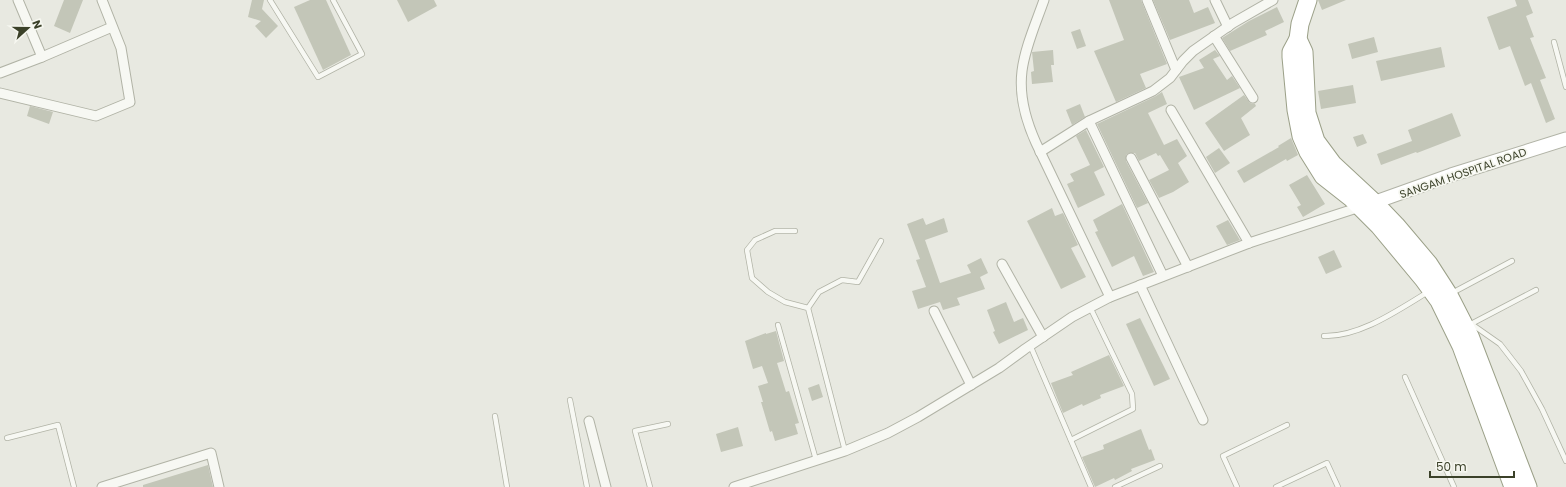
<svg xmlns="http://www.w3.org/2000/svg" width="1566" height="487" font-family="Poppins,sans-serif">
	<style>
		.building { fill: #c3c6b8 }
		.lines { fill: none; stroke-linecap: round; stroke-linejoin: round }
		.lane-casing { stroke: #b1b3a6; stroke-width: 6 }
		.street-casing { stroke: #b1b3a6; stroke-width: 11 }
		.secondary-casing { stroke: #b1b3a6; stroke-width: 15 }
		.highway-casing { stroke: #9ba088; stroke-width: 19 }
		.lane { stroke: #f7f8f3; stroke-width: 4.5 }
		.street { stroke: #f7f8f3; stroke-width: 9 }
		.secondary { stroke: #fff; stroke-width: 13 }
		.highway { stroke: #fff; stroke-width: 17 }
		.labels { text-anchor: middle; stroke-width: 3.5; stroke-linejoin: round; paint-order: stroke }
		.street-label { font-size: 11px; fill: #3b4129; stroke: #f6f7f0 }
	</style>
	<rect width="100%" height="100%" fill="#e8e9e1"/>
	<g class="building">
		<polygon points="64,0 83,0 70,33 54,26"/>
		<polygon points="252,0 264,0 262,9 278,26 266,38 255,26 261,21 248,17"/>
		<polygon points="310,0 326,0 351,55 323,70 294,7"/>
		<polygon points="397,0 434,0 437,6 408,22"/>
		<polygon points="1109,0 1141,0 1167,64 1140,74 1146,88 1116,102 1094,51 1124,40"/>
		<polygon points="1153,0 1189,0 1194,13 1208,7 1215,23 1170,40"/>
		<polygon points="1318,0 1346,0 1322,10"/>
		<polygon points="1515,0 1528,0 1533,13 1526,16 1534,37 1530,38 1546,78 1540,80 1555,119 1546,123 1531,83 1525,86 1510,46 1499,50 1487,17 1517,6"/>
		<polygon points="1277,7 1284,22 1265,31 1267,35 1230,51 1222,38 1249,21"/>
		<polygon points="1080,29 1086,46 1077,49 1071,32"/>
		<polygon points="1374,37 1378,52 1352,59 1348,44"/>
		<polygon points="1441,47 1445,67 1381,81 1376,61"/>
		<polygon points="1053,50 1054,65 1051,65 1053,82 1032,84 1031,72 1034,71 1032,52"/>
		<polygon points="1215,50 1220,56 1213,59 1227,80 1232,76 1240,88 1194,110 1179,77 1204,68 1199,60"/>
		<polygon points="1353,85 1356,103 1321,109 1318,91"/>
		<polygon points="1162,92 1167,104 1148,113 1164,145 1177,139 1187,156 1178,163 1189,182 1173,192 1159,198 1149,180 1169,170 1160,155 1158,156 1156,153 1139,161 1135,153 1129,153 1126,155 1126,161 1148,203 1137,208 1097,124 1156,96"/>
		<polygon points="1244,95 1250,103 1255,104 1256,106 1241,118 1250,135 1224,151 1205,123"/>
		<polygon points="1080,104 1085,117 1072,125 1066,110"/>
		<polygon points="30,106 53,112 49,124 27,116"/>
		<polygon points="1452,113 1461,136 1417,153 1416,152 1381,165 1377,154 1412,141 1408,130"/>
		<polygon points="1086,130 1104,167 1094,172 1105,195 1078,208 1067,184 1074,181 1070,174 1090,165 1076,136"/>
		<polygon points="1363,134 1367,143 1357,147 1353,137"/>
		<polygon points="1291,138 1298,155 1287,161 1286,159 1244,183 1237,171 1279,147 1278,146"/>
		<polygon points="1219,148 1230,163 1215,173 1206,157"/>
		<polygon points="1307,175 1325,204 1303,217 1297,207 1301,205 1289,185"/>
		<polygon points="1122,204 1154,272 1143,276 1134,256 1112,267 1095,232 1098,231 1093,220"/>
		<polygon points="1052,208 1055,216 1063,213 1078,245 1071,248 1086,277 1061,289 1027,221"/>
		<polygon points="923,218 926,225 944,218 948,232 925,240 940,283 971,273 967,265 981,258 988,273 980,277 985,289 957,298 960,305 943,310 940,302 918,309 912,291 926,287 916,260 920,259 907,224"/>
		<polygon points="1228,220 1240,240 1227,245 1216,226"/>
		<polygon points="1334,250 1342,267 1326,274 1318,257"/>
		<polygon points="1006,302 1014,322 1023,318 1028,330 999,344 993,332 995,331 987,310"/>
		<polygon points="1140,318 1170,379 1154,386 1126,324"/>
		<polygon points="776,331 784,361 777,363 786,392 789,391 799,423 795,424 798,434 775,441 772,431 770,432 761,402 763,402 758,386 768,383 762,366 753,369 745,341 766,333 766,334"/>
		<polygon points="1109,355 1124,386 1100,395 1101,398 1083,406 1082,404 1063,413 1051,383 1073,375 1071,372"/>
		<polygon points="819,384 823,397 812,401 808,388"/>
		<polygon points="738,427 743,446 721,452 716,434"/>
		<polygon points="1141,429 1149,450 1151,449 1155,460 1131,469 1132,471 1115,480 1114,478 1095,487 1082,457 1104,449 1103,445"/>
		<polygon points="208,465 213,487 143,487 143,485"/>
	</g>
	<g class="lines">
		<g class="lane-casing">
			<g id="lane">
				<polyline points="270,0 318,77 362,54 333,0"/>
				<polyline points="1554,42 1566,87"/>
				<polyline points="795,231 775,231 755,240 747,250 752,278 768,292 785,302 808,308 845,451"/>
				<polyline points="1452,293 1512,261"/>
				<polyline points="808,308 819,292 842,280 858,282 881,241"/>
				<polyline points="1470,323 1500,344 1521,371 1542,409 1566,461"/>
				<polyline points="1471,324 1536,290"/>
				<polyline points="778,325 816,460"/>
				<path d="M 1324,336 C 1360,337 1398,310 1428,292"/>
				<polyline points="1030,345 1091,487"/>
				<polyline points="1405,377 1454,487"/>
				<polyline points="570,400 587,487"/>
				<polyline points="495,416 507,487"/>
				<polyline points="7,438 58,425 74,487"/>
				<polyline points="1071,440 1133,409 1132,394 1090,307"/>
				<polyline points="650,487 635,431 668,424"/>
				<polyline points="1115,487 1160,466"/>
				<polyline points="1237,487 1223,456 1287,425"/>
				<polyline points="1276,487 1327,463 1338,487"/>
			</g>
		</g>
		<g class="street-casing">
			<g id="street">
				<path d="M 1044,0 C 1036,23 1025,47 1022,71 C 1019,95 1026,121 1036,143 L 1110,297"/>
				<polyline points="1147,0 1176,70"/>
				<polyline points="1215,0 1228,27"/>
				<polyline points="1214,36 1253,98"/>
				<polyline points="42,57 112,27"/>
				<polyline points="0,73 42,57 18,0"/>
				<polyline points="0,93 96,116 130,102 121,48 102,0"/>
				<polyline points="1171,110 1249,243"/>
				<polyline points="1089,121 1163,276"/>
				<polyline points="1040,152 1089,121 1153,91 1170,78 1183,61 1193,51 1233,23 1273,0"/>
				<polyline points="1131,158 1188,267"/>
				<polyline points="1002,264 1043,337"/>
				<polyline points="1140,285 1203,420"/>
				<polyline points="934,311 971,385"/>
				<polyline points="589,421 606,487"/>
				<polyline points="102,487 211,453 219,487"/>
				<polyline points="734,487 845,451 888,433 918,417 999,368 1025,349 1072,317 1110,297 1249,243 1360,207"/>
			</g>
		</g>
		<g class="secondary-casing">
			<polyline id="secondary" points="1367,205 1451,175 1566,139"/>
		</g>
		<g class="highway-casing">
			<g id="highway">
				<polyline points="1308,0 1300,24 1298,39 1304,52 1307,113 1316,141 1333,164 1375,203 1396,225 1429,264 1449,295 1470,336 1528,487"/>
				<polyline points="1298,39 1291,52 1291,57 1296,110 1301,136 1308,152 1323,176 1351,198 1379,226 1423,279 1439,301 1461,346 1513,487"/>
			</g>
		</g>
		<use href="#lane" class="lane"/>
		<use href="#street" class="street"/>
		<use href="#secondary" class="secondary"/>
		<use href="#highway" class="highway"/>
	</g>
	<g class="labels">
		<g class="street-label">
			<text transform="translate(1463 173) rotate(-19)" y="4">SANGAM HOSPITAL ROAD</text>
		</g>
	</g>
	<g transform="translate(28 28) rotate(69)" stroke="#f6f7f0" stroke-width="3" paint-order="stroke">
	<path d="M0-3L7 15L0 10L-7 15Z" fill="#3b4129"/>
	<text y="-6" font-size="11" font-weight="bold" text-anchor="middle" fill="#3b4129">N</text>
	</g>
	<path d="M1430 471v6h84v-6" fill="none" stroke="#3b4129" stroke-width="2"/>
	<text x="1436" y="471" font-size="12" fill="#3b4129" stroke="#f6f7f0" stroke-width="3" paint-order="stroke">50 m</text>
</svg>
